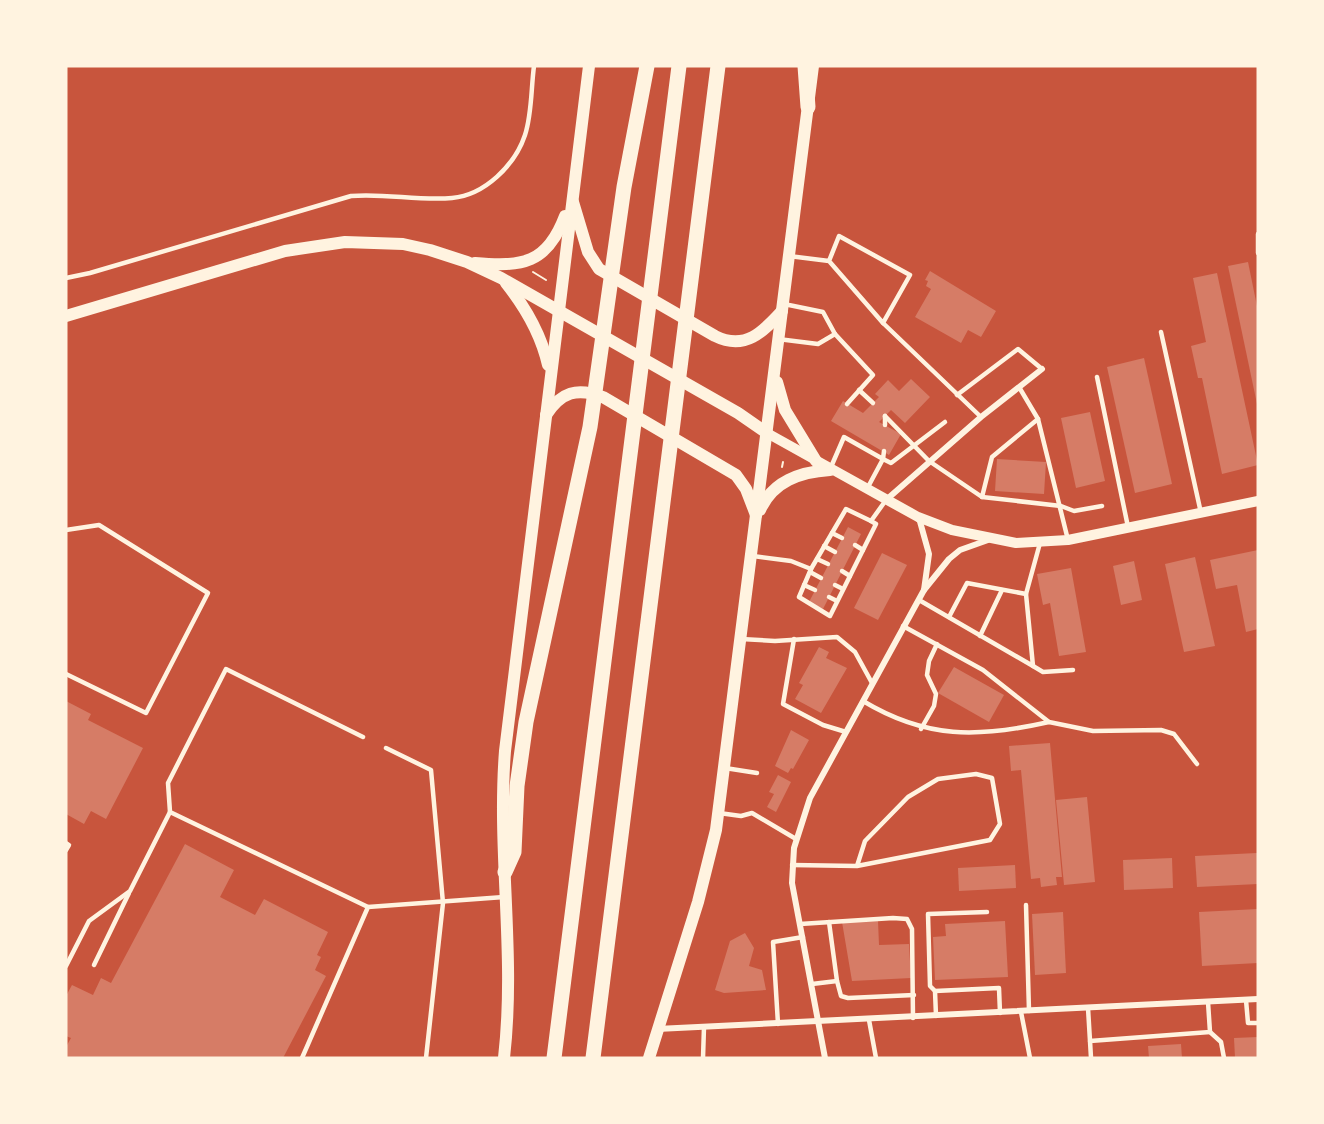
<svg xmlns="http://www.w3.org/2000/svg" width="1324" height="1124" font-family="'Noto Sans',sans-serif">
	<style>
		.building { fill: #d67c66 }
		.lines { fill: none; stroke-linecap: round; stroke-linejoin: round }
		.path { stroke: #fff3e0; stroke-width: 2 }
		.service { stroke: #fff3e0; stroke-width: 4.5 }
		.minor { stroke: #fff3e0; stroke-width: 6 }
		.tertiary { stroke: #fff3e0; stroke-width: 10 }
		.secondary { stroke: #fff3e0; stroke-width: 12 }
		.motorway { stroke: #fff3e0; stroke-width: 15 }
	</style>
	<rect width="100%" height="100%" fill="#c8553d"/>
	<g class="building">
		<polygon points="1248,262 1258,311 1257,404 1228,266"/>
		<polygon points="930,271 996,311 981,337 968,330 961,343 915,317 931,289 926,286 928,281 925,280"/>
		<polygon points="1217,273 1258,465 1222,474 1202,378 1198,378 1191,346 1206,342 1193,278"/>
		<polygon points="1144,358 1172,484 1135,493 1107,367"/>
		<polygon points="911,379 930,397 905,423 891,410 879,422 901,434 889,455 831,421 843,401 863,413 879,397 875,394 888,380 899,391"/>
		<polygon points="1090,412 1105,481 1076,488 1061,418"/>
		<polygon points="997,459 1046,462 1044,494 995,491"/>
		<polygon points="848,527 861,534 823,609 809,602"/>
		<polygon points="1258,550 1258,629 1246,632 1237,585 1216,589 1210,560"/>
		<polygon points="882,553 907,565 878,620 854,608"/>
		<polygon points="1195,557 1215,646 1184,652 1165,564"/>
		<polygon points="1134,561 1142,600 1121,605 1113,566"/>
		<polygon points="1071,568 1086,652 1059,656 1050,603 1043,605 1037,574"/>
		<polygon points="819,647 829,652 826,658 847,668 821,713 795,699 803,685 799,683"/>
		<polygon points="954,667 1004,695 989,722 938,693"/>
		<polygon points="66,701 91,714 88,720 143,748 106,819 91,811 84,824 66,814"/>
		<polygon points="791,730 809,740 793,769 791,768 788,773 775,766"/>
		<polygon points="1050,743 1062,877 1056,877 1057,885 1041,887 1040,878 1031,879 1021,770 1011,771 1009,746"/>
		<polygon points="778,775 791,782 776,812 767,807 774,794 769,792"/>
		<polygon points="1087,797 1095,882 1064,885 1056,800"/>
		<polygon points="185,844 234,870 220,897 255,915 264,899 328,932 317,955 321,957 315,970 326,976 283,1058 66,1058 66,1047 71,1038 66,1036 66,996 72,985 93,995 101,978 111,983"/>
		<polygon points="1257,853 1258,884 1197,887 1195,856"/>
		<polygon points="1172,858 1173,888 1124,890 1123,860"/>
		<polygon points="1015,865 1016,888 959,891 958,868"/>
		<polygon points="1258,909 1258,963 1202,966 1199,912"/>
		<polygon points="1063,912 1066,973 1035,975 1032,914"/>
		<polygon points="878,921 879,945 909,944 911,978 852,981 842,922"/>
		<polygon points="1005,921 1008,977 935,980 933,937 946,936 945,924"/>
		<polygon points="745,933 754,948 749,966 762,970 766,990 724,993 715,990 730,941"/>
		<polygon points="1258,1037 1258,1058 1235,1058 1234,1038"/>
		<polygon points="1181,1044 1182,1058 1149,1058 1148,1046"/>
	</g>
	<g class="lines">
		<g class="path">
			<polyline points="533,272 546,280"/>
			<polyline points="782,467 783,462"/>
		</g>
		<g class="service">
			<polyline points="1258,234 1258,253"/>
			<polyline points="789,256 829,261 883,323 910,275 839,236 829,261"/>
			<path d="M 66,278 L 90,273 L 351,196 C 385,193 418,201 452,198 C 485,195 515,165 525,135 C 532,114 531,88 534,66"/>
			<polyline points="784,304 823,312 835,334 873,375 847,404"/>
			<polyline points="883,323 981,417"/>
			<polyline points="1161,332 1201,513"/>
			<polyline points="778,339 818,344 835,334"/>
			<polyline points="1097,377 1128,527"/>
			<polyline points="1019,387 1038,419 1068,540"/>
			<polyline points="859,390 873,403"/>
			<polyline points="957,395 1018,349 1042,369"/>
			<polyline points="885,416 929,461 982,497 992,457 1038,419"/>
			<polyline points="885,425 885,416"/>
			<polyline points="831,467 844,437 883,459 884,451"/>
			<polyline points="868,487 883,459 891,463 945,422"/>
			<polyline points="982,497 1061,506 1074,511 1102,506"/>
			<polyline points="66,530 99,525 208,593 146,713 66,674"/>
			<polyline points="832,533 842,538"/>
			<polyline points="855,545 863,550"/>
			<polyline points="824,546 835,552"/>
			<polyline points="753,556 791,561 811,569 799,597 830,616 876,524 871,521 886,500"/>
			<polyline points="817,559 828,564"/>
			<polyline points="811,569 846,509 871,521"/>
			<polyline points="842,571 850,576"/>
			<polyline points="810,572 821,578"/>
			<polyline points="804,585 815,590"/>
			<polyline points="835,585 843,589"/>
			<polyline points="829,597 837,601"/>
			<polyline points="919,600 1033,666 1026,594 1040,543"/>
			<polyline points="949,617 967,583 1026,594"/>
			<polyline points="903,626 983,670 1049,722 1093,731 1161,730 1174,734 1197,764"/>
			<polyline points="980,636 1002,590"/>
			<polyline points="741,639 775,641 837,637 855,652 872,683"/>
			<polyline points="794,639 783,704 823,725 846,732"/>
			<polyline points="1033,666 1043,672 1073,670"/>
			<path d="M 863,701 C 926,739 978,738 1049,722"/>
			<polyline points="921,729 934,706 936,694 927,675 929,661 937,644"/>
			<polyline points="363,737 226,669 168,783 170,812 368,907"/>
			<polyline points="386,748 431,770 443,903 426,1058"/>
			<polyline points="725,768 757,773"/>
			<polyline points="719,813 741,816 752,813 796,839"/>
			<polyline points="66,843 69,845 66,850"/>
			<polyline points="792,865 857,866 990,840 1000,824 992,778 976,774 938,779 908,797 865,841 857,866"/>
			<polyline points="1026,905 1029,1011"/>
			<polyline points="987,912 928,914 930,986 935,991 999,988 1000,1013"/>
			<polyline points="829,922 837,981"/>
			<polyline points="800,924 893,918 907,919 912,929 913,1018"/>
			<polyline points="94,965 129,893"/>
			<polyline points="66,966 89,921 130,891 170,812"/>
			<polyline points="812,984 837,981 841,996 848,998 914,995"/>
			<polyline points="935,991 936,1016"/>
			<polyline points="1246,1000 1248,1023 1258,1023"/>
			<polyline points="1088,1008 1090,1041 1210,1032 1208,1002"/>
			<polyline points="1021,1012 1030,1058"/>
			<polyline points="869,1020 876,1058"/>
			<polyline points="778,1024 773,942 803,937"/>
			<polyline points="1210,1032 1221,1042 1224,1058"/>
			<polyline points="1090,1041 1091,1058"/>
			<polyline points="302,1058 368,907 504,897"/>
			<polyline points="703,1058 704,1027"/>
		</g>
		<g class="minor">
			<polyline points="886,500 981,417 1042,369"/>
			<polyline points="919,518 929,554 924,590"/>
			<polyline points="657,1029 1258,999"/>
			<polyline points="825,1058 792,883 794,848 810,798 924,590 949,559 960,550 988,540"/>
		</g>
		<polyline class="tertiary" points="767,433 918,517 952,530 1016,543 1068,540 1258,501"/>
		<g class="secondary">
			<path d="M 573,202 L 588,252 L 599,269 L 715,336 C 745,351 763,332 782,311"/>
			<path d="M 475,263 C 522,267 547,264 565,216"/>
			<path d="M 506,283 C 526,308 541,334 548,365"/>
			<polyline points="66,316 285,251 345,242 403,244 430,250 467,262 501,278 738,413 767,433"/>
			<polyline points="777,382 785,410 816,461"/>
			<path d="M 546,415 C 561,392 577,387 603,397 L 736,475 L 746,489 L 756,515"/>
			<path d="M 760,510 C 773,481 800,472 830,470"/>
			<path d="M 504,1058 C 516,954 497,854 505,751 L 589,66"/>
			<polyline points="649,1058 698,902 716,830 813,66"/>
		</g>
		<g class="motorway">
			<polyline points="805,66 808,107"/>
			<polyline points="505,872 514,852 517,786 526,722 590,427 624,187 647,66"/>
			<polyline points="554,1058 679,66"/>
			<polyline points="593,1058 718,66"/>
		</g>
	</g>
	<rect width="1324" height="1124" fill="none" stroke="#fff3e0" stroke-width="135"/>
</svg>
